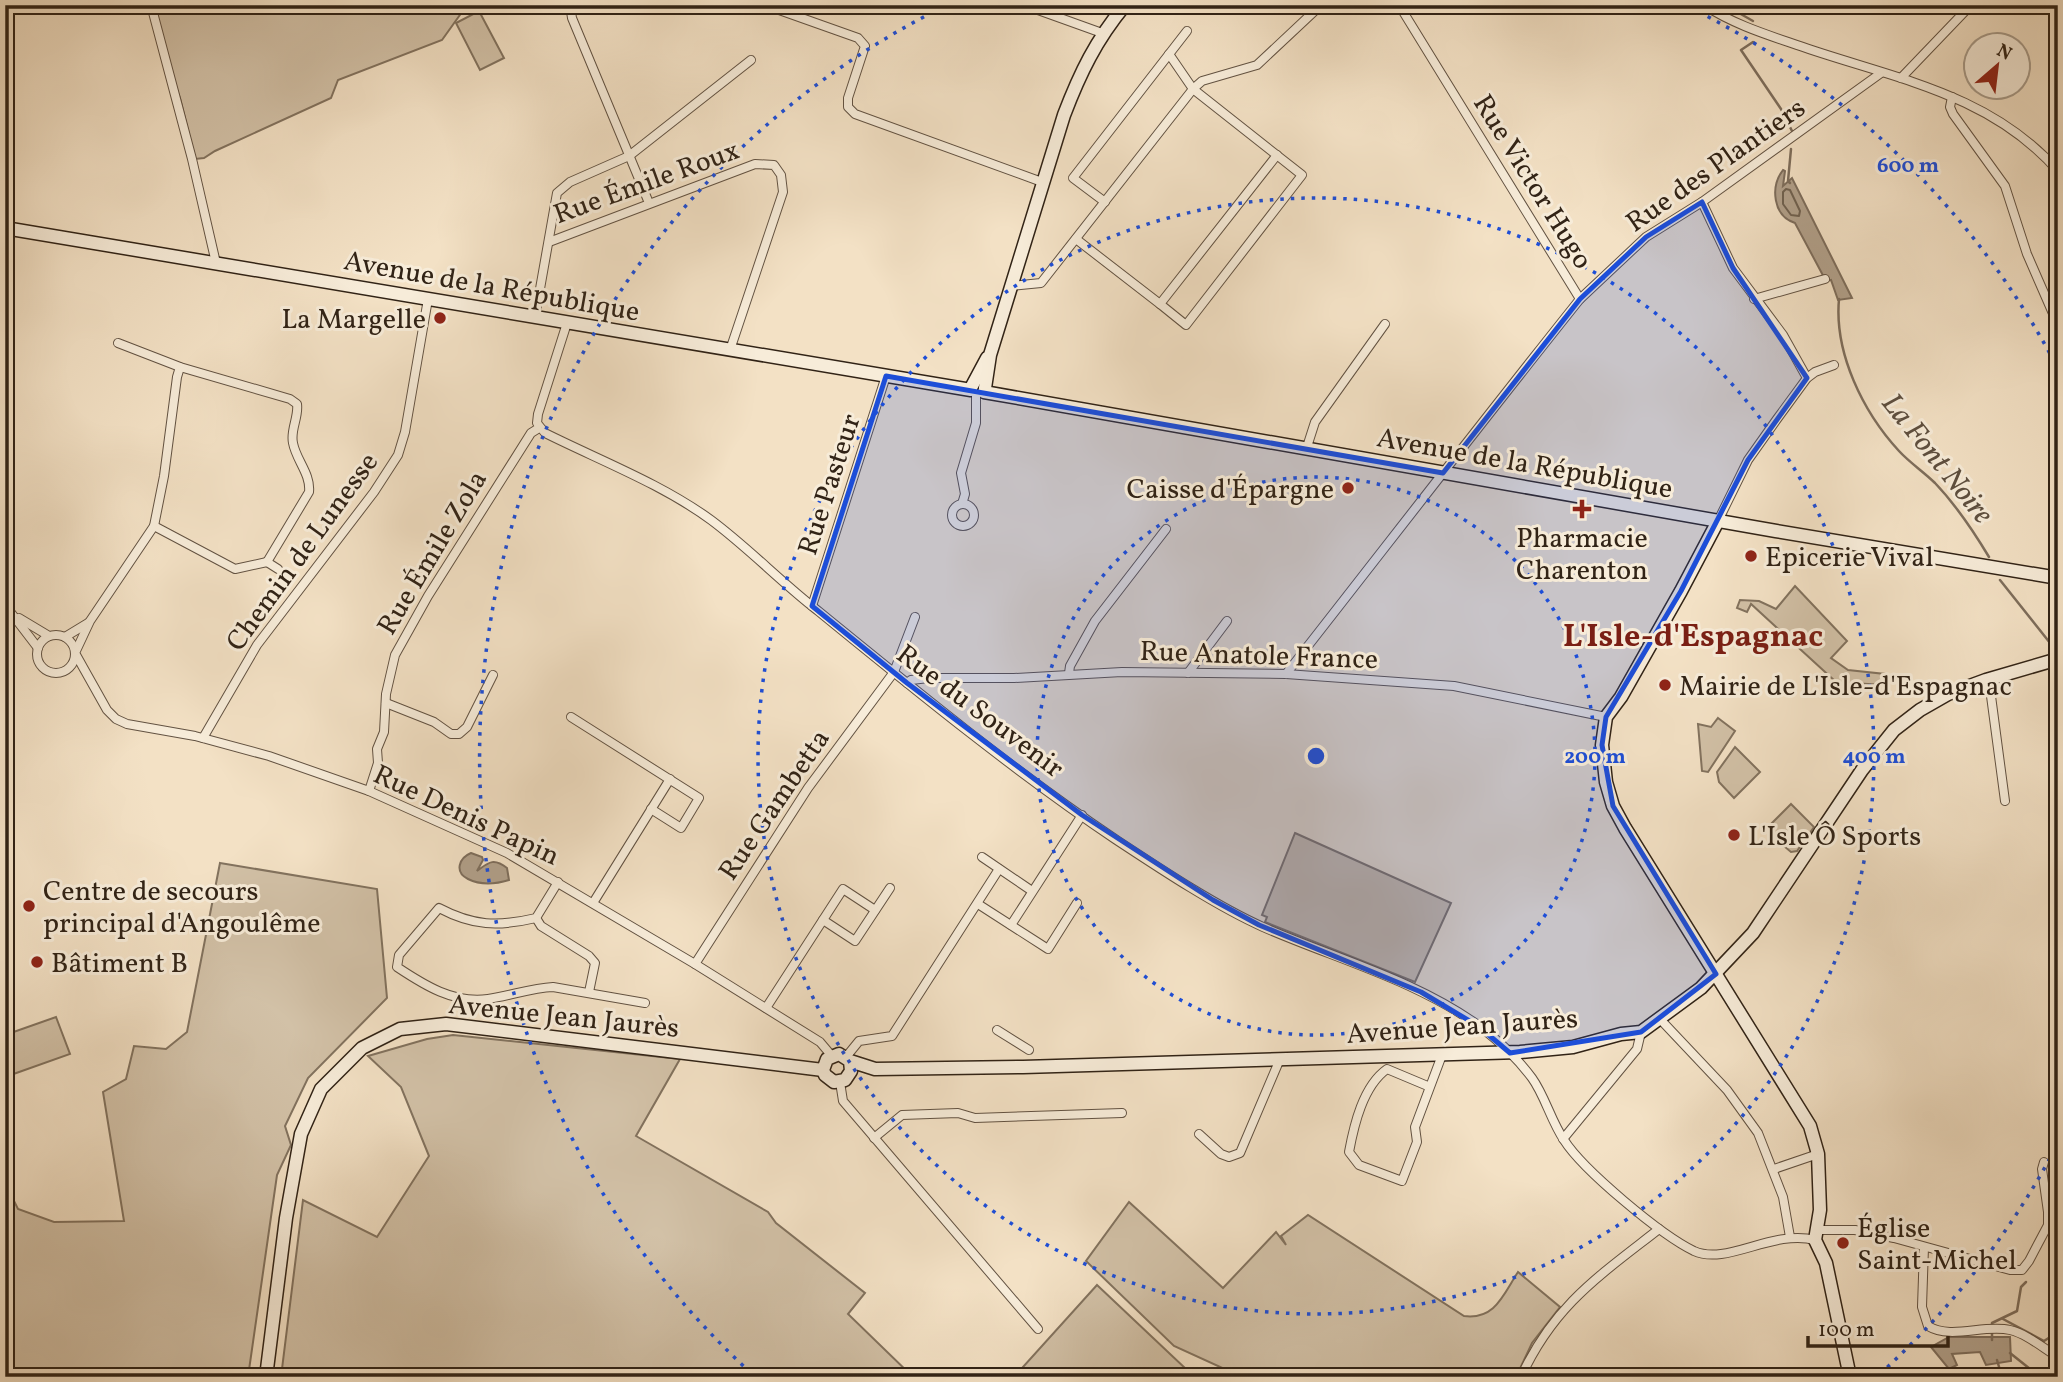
<svg xmlns="http://www.w3.org/2000/svg" width="2063" height="1382" font-family="Vollkorn,serif">
	<style>
		.green { fill: #d2c1a7; stroke: #82725e; stroke-width: 2 }
		.water { fill: #b1a08a; stroke: #7e6e5c; stroke-width: 2 }
		.lines { fill: none; stroke-linecap: round; stroke-linejoin: round }
		.shore { stroke: #716250; stroke-width: 2 }
		.stream { stroke: #7e6e5c; stroke-width: 2.5 }
		.street-casing { stroke: #625242; stroke-width: 10 }
		.secondary-casing { stroke: #312316; stroke-width: 15 }
		.street { stroke: #f7ecd9; stroke-width: 8 }
		.secondary { stroke: #f7ecd9; stroke-width: 12 }
		.marked { fill: #1d4ed8; fill-opacity: 0.2; stroke: #1d4ed8; stroke-width: 5; stroke-linejoin: round }
		.ring { fill: none; stroke: #1d4ed8; stroke-width: 3.5; stroke-dasharray: 3.5 7 }
		.poi-dot { fill: #8f2418; stroke: #f7ecd9; stroke-width: 2.5 }
		.labels { text-anchor: middle; stroke-width: 6; stroke-linejoin: round; paint-order: stroke }
		.street-label { font-size: 28px; fill: #312316; stroke: #f7ecd9 }
		.poi-label { font-size: 28px; fill: #312316; stroke: #f7ecd9; text-anchor: start }
		.water-label { font-size: 30px; font-style: italic; fill: #5e4f3f; stroke: #f7ecd9 }
		.quarter-label { font-size: 32px; font-weight: bold; fill: #7a1f14; stroke: #f7ecd9 }
		.centre { fill: #1d4ed8; stroke: #f7ecd9; stroke-width: 3.5 }
		.ring-label { font-size: 21px; text-anchor: middle; font-weight: bold; fill: #1d4ed8; stroke: #f7ecd9; stroke-width: 6; stroke-linejoin: round; paint-order: stroke }
	</style>
	<rect width="100%" height="100%" fill="#f3e1c5"/>
	<filter id="stains"><feTurbulence type="fractalNoise" baseFrequency=".00286" numOctaves="4"/><feColorMatrix values="0 0 0 0 .2 0 0 0 0 .09 0 0 0 0 .02 0 0 0 .5 -.17"/></filter>
	<radialGradient id="worn" r=".72"><stop offset=".6" stop-color="#630" stop-opacity="0"/><stop offset="1" stop-color="#630" stop-opacity=".3"/></radialGradient>
	<g class="green">
		<polygon points="151,5 467,5 442,40 338,80 331,98 215,151 204,158 195,159 180,98 165,57"/>
		<polygon points="479,11 504,58 480,70 456,23"/>
		<polygon points="1795,586 1847,641 1831,658 1848,670 1885,674 1884,685 1836,682 1751,604 1747,612 1737,608 1740,600 1759,601 1776,609"/>
		<polygon points="1718,718 1735,731 1708,772 1702,771 1698,724 1711,727"/>
		<polygon points="1735,747 1760,772 1734,798 1719,782 1717,772"/>
		<polygon points="1791,804 1814,827 1797,851 1791,852 1765,830"/>
		<polygon points="1295,833 1451,903 1415,982 1265,922 1267,917 1262,915"/>
		<polygon points="220,863 377,889 387,998 308,1078 285,1126 291,1145 277,1175 248,1377 5,1377 5,1183 18,1209 54,1222 124,1221 103,1092 126,1079 134,1046 166,1049 187,1032"/>
		<polygon points="56,1017 70,1054 5,1077 5,1035"/>
		<polygon points="453,1035 680,1059 636,1136 768,1212 776,1223 865,1293 848,1314 913,1377 281,1377 303,1200 377,1237 429,1156 401,1087 368,1056 427,1039"/>
		<path d="M 1129,1202 L 1223,1288 L 1276,1232 L 1286,1245 L 1281,1236 L 1308,1215 L 1464,1316 C 1495,1320 1503,1295 1518,1272 L 1560,1307 L 1532,1343 L 1516,1377 L 1242,1377 L 1174,1346 L 1086,1261 Z"/>
		<polygon points="1097,1285 1186,1369 1178,1377 1014,1377"/>
	</g>
	<g class="water">
		<path d="M 1783,170 L 1785,171 L 1783,186 L 1792,178 L 1852,298 L 1838,300 L 1831,280 L 1826,281 L 1795,223 C 1773,216 1770,187 1783,170 Z"/>
		<path d="M 471,853 L 482,857 L 483,860 L 477,871 C 488,863 493,857 507,868 L 509,880 C 496,884 480,885 468,879 C 454,872 459,858 471,853 Z"/>
		<polygon points="1949,1337 2010,1337 2011,1361 1986,1365 1980,1352 1952,1354 1957,1365 1949,1369 1931,1347"/>
	</g>
	<g class="lines">
		<polygon class="shore" points="1786,189 1790,190 1800,211 1799,216 1791,215 1783,204 1783,192"/>
		<g class="stream">
			<polyline points="1725,5 1753,21"/>
			<polyline points="1753,42 1741,50 1781,109 1792,131"/>
			<polyline points="1790,183 1788,181 1791,149"/>
			<path d="M 1839,299 C 1834,353 1863,412 1899,451 C 1910,463 1924,472 1935,483 C 1956,505 1974,532 1989,557"/>
			<polyline points="2000,580 2058,653"/>
			<polyline points="2058,1160 2055,1166 2058,1203"/>
			<polyline points="2003,1319 2044,1341 2058,1332"/>
			<polyline points="1992,1340 1992,1323 2017,1311 2021,1287 2026,1282"/>
			<polyline points="2010,1353 2040,1377"/>
			<polyline points="1997,1360 2002,1377"/>
		</g>
		<g class="street-casing">
			<g id="street">
				<polyline points="151,5 192,159 216,263"/>
				<polyline points="570,5 572,18 649,203"/>
				<polyline points="765,5 858,38 865,46 848,98 848,107 855,114 1042,182"/>
				<polyline points="1024,5 1102,33"/>
				<path d="M 1704,5 C 1733,24 1765,34 1797,45 C 1891,78 1989,92 2058,171"/>
				<polyline points="1901,78 1971,5"/>
				<polyline points="1952,97 1950,107 1953,114 2005,186 2027,254 2058,325"/>
				<polyline points="1105,202 1073,178 1187,31"/>
				<polyline points="1702,202 1733,268 1783,335 1807,378"/>
				<polyline points="1076,239 1160,304 1277,155"/>
				<polyline points="549,242 755,164 774,165 781,175 783,192 730,350"/>
				<polyline points="1011,286 1041,283 1193,89 1202,81 1257,65 1321,5"/>
				<polyline points="1580,299 1646,237 1702,202 1881,73"/>
				<polyline points="1754,299 1825,279"/>
				<polyline points="1160,304 1186,325 1302,175 1193,89 1169,54"/>
				<polyline points="535,317 557,193 570,182 629,156 751,60"/>
				<path d="M 567,323 L 538,414 L 537,423 L 545,433 C 599,460 662,484 711,520 C 746,546 777,578 812,606 C 910,686 1010,768 1115,839 C 1159,868 1216,906 1263,927 C 1336,959 1417,980 1482,1028 C 1500,1042 1518,1059 1532,1078 C 1545,1096 1551,1121 1564,1140 C 1583,1170 1661,1235 1694,1251 C 1727,1266 1772,1229 1815,1240"/>
				<path d="M 118,343 L 180,367 L 290,399 L 297,404 C 299,417 290,430 293,443 C 296,460 311,474 309,492 L 267,562"/>
				<polyline points="180,367 177,377 164,476 154,526 90,621 75,653 107,710 116,719 127,724 195,736 269,756 369,791 507,853 695,964 820,1042 831,1055"/>
				<polyline points="1306,450 1315,422 1385,324"/>
				<circle cx="963" cy="515" r="11"/>
				<polyline points="962,504 965,494 961,473 976,423 976,396"/>
				<polyline points="1718,521 1748,460 1777,419 1807,378 1815,372 1834,365"/>
				<polyline points="154,526 235,569 267,562"/>
				<polyline points="267,562 278,569"/>
				<polyline points="5,605 38,648"/>
				<polyline points="812,606 886,376"/>
				<polyline points="19,618 49,636"/>
				<circle cx="56" cy="654" r="19"/>
				<polyline points="65,637 88,623"/>
				<polyline points="1069,673 1070,666 1095,621 1166,529"/>
				<polyline points="1188,673 1227,621"/>
				<path d="M 1286,674 C 1384,549 1481,423 1580,299 L 1399,5"/>
				<polyline points="1986,680 1991,696 2005,801"/>
				<polyline points="907,683 911,680 929,678 1014,678 1122,672 1286,674 1454,686 1606,717"/>
				<polyline points="386,703 434,722 451,734 459,734 467,727 493,675"/>
				<polyline points="571,717 699,798 681,828 651,809"/>
				<polyline points="203,738 257,645 374,492 398,455 405,432 428,299"/>
				<polyline points="369,791 378,763 377,749 384,732 386,694 395,655 428,596 531,433 539,428"/>
				<polyline points="982,857 1032,891"/>
				<path d="M 558,882 L 536,918 C 498,927 473,926 439,908 L 399,955 L 397,967 C 424,985 454,1004 488,999 C 510,996 531,988 553,987 L 645,1003"/>
				<polyline points="593,903 670,779"/>
				<polyline points="978,904 1048,949 1077,903"/>
				<polyline points="536,918 541,926 589,956 595,963 589,992"/>
				<polyline points="823,920 855,941 890,888"/>
				<polyline points="1011,925 1082,815"/>
				<polyline points="695,964 808,788 894,672 915,617"/>
				<polyline points="766,1008 843,889 875,910"/>
				<polyline points="1659,1018 1727,1090 1758,1133 1783,1197 1790,1237"/>
				<polyline points="997,1030 1029,1050"/>
				<polyline points="846,1057 859,1041 892,1036 999,869"/>
				<polyline points="840,1082 843,1101 1038,1329"/>
				<path d="M 1430,1087 L 1387,1069 C 1363,1086 1354,1125 1349,1152 L 1359,1165 L 1402,1181 L 1417,1142 L 1415,1127 L 1442,1055"/>
				<polyline points="1199,1134 1221,1154 1229,1157 1240,1153 1280,1059"/>
				<polyline points="874,1138 902,1115 958,1113 975,1118 1122,1113"/>
				<polyline points="1563,1139 1637,1049 1641,1032"/>
				<polyline points="1774,1169 1818,1154"/>
				<polyline points="1818,1230 1855,1230 1894,1238 2010,1270 2022,1270 2029,1261 2048,1225 2048,1212 2042,1169 2044,1162"/>
				<path d="M 1924,1247 L 1922,1307 L 1928,1326 C 1951,1340 1984,1324 2010,1330 C 2027,1334 2043,1348 2058,1357"/>
				<path d="M 1521,1377 C 1554,1305 1599,1276 1659,1229"/>
			</g>
		</g>
		<g class="secondary-casing">
			<g id="secondary">
				<polyline points="5,228 971,390"/>
				<polyline points="972,386 987,358"/>
				<path d="M 985,388 L 990,355 L 1064,115 C 1080,73 1096,40 1125,5"/>
				<polyline points="984,392 1776,531 2058,578"/>
				<polyline points="1718,521 1681,591 1621,697 1606,717 1602,745 1606,782 1613,806 1625,828 1810,1126 1818,1154 1820,1210 1815,1240 1826,1263 1850,1377"/>
				<polyline points="850,1061 851,1071 845,1080 834,1082 825,1075 823,1070 827,1059 839,1054 850,1061 875,1069 1023,1067 1520,1052 1573,1047 1621,1034 1641,1032 1701,988 1753,933 1862,770 1894,730 1920,710 1948,694 1986,680 2058,659"/>
				<polyline points="266,1377 286,1218 301,1134 321,1089 362,1048 400,1029 446,1024 823,1070"/>
			</g>
		</g>
		<use href="#street" class="street"/>
		<use href="#secondary" class="secondary"/>
	</g>
	<path class="marked" d="M 1702,202 L 1733,268 L 1807,378 L 1748,460 L 1681,591 L 1606,717 L 1602,745 L 1613,806 L 1716,974 L 1641,1032 L 1510,1053 L 1478,1026 L 1421,992 L 1259,925 L 1213,900 L 1082,815 L 907,683 L 812,606 L 886,376 L 1443,473 L 1580,299 L 1646,237 Z"/>
	<g class="ring">
		<circle cx="1316" cy="756" r="279"/>
		<circle cx="1316" cy="756" r="558"/>
		<path d="M2055 1149A837 837 0 0 1 1881 1373M751 1373A837 837 0 0 1 943 7M1689 7A837 837 0 0 1 2055 363"/>
	</g>
	<g class="poi-dot">
		<circle cx="440" cy="318" r="7"/>
		<circle cx="1348" cy="488" r="7"/>
		<path d="M1578.5 498.5h7v7h7v7h-7v7h-7v-7h-7v-7h7z"/>
		<circle cx="1751" cy="556" r="7"/>
		<circle cx="1665" cy="685" r="7"/>
		<circle cx="1734" cy="835" r="7"/>
		<circle cx="29" cy="906" r="7"/>
		<circle cx="37" cy="962" r="7"/>
		<circle cx="1843" cy="1243" r="7"/>
	</g>
	<g class="labels">
		<g class="street-label">
			<text transform="translate(1715 164) rotate(-35)" y="10">Rue des Plantiers</text>
			<text transform="translate(646 181) rotate(-20)" y="10">Rue Émile Roux</text>
			<text transform="translate(1534 181) rotate(58)" y="10">Rue Victor Hugo</text>
			<text transform="translate(492 285) rotate(10)" y="10">Avenue de la République</text>
			<text transform="translate(1525 462) rotate(10)" y="10">Avenue de la République</text>
			<text transform="translate(828 484) rotate(-72)" y="10">Rue Pasteur</text>
			<text transform="translate(301 551) rotate(-54)" y="10">Chemin de Lunesse</text>
			<text transform="translate(431 552) rotate(-59)" y="10">Rue Émile Zola</text>
			<text transform="translate(1259 654) rotate(2)" y="10">Rue Anatole France</text>
			<text transform="translate(981 710) rotate(37)" y="10">Rue du Souvenir</text>
			<text transform="translate(773 804) rotate(-56)" y="10">Rue Gambetta</text>
			<text transform="translate(467 814) rotate(25)" y="10">Rue Denis Papin</text>
			<text transform="translate(564 1015) rotate(6)" y="10">Avenue Jean Jaurès</text>
			<text transform="translate(1462 1025) rotate(-4)" y="10">Avenue Jean Jaurès</text>
		</g>
		<g class="poi-label">
			<text x="426" y="328" text-anchor="end">La Margelle</text>
			<text x="1334" y="498" text-anchor="end">Caisse d'Épargne</text>
			<text x="1582" y="547" text-anchor="middle">Pharmacie<tspan x="1582" dy="32">Charenton</tspan></text>
			<text x="1765" y="566">Epicerie Vival</text>
			<text x="1679" y="695">Mairie de L'Isle-d'Espagnac</text>
			<text x="1748" y="845">L'Isle Ô Sports</text>
			<text x="43" y="900">Centre de secours<tspan x="43" dy="32">principal d'Angoulême</tspan></text>
			<text x="51" y="972">Bâtiment B</text>
			<text x="1857" y="1237">Église<tspan x="1857" dy="32">Saint-Michel</tspan></text>
		</g>
		<g class="water-label">
			<text transform="translate(1938 458) rotate(51)" y="10">La Font Noire</text>
		</g>
		<g class="quarter-label">
			<text x="1693" y="646">L'Isle-d'Espagnac</text>
		</g>
	</g>
	<circle cx="1316" cy="756" r="10" class="centre"/>
	<g class="ring-label">
		<text x="1908" y="172">600 m</text>
		<text x="1595" y="763">200 m</text>
		<text x="1874" y="763">400 m</text>
	</g>
	<rect width="2063" height="1382" fill="none" stroke="#f3e1c5" stroke-width="28"/>
	<rect x="7" y="7" width="2049" height="1368" fill="none" stroke="#312316" stroke-width="3.5"/>
	<rect x="14" y="14" width="2035" height="1354" fill="none" stroke="#312316" stroke-width="2"/>
	<g transform="translate(1997 66) rotate(28)"><circle r="33" fill="#f7ecd9" stroke="#a89c8b" stroke-width="2"/>
	<path d="M0-5L12 26L0 18L-12 26Z" fill="#8f2418"/>
	<text y="-10" font-size="19" font-weight="bold" text-anchor="middle" fill="#312316">N</text>
	</g>
	<path d="M1808 1336v10h140v-10" fill="none" stroke="#312316" stroke-width="3.5"/>
	<text x="1818" y="1336" font-size="21" fill="#312316" stroke="#f7ecd9" stroke-width="5" paint-order="stroke">100 m</text>
	<rect width="100%" height="100%" filter="url(#stains)"/>
	<rect width="100%" height="100%" fill="url(#worn)"/>
</svg>
